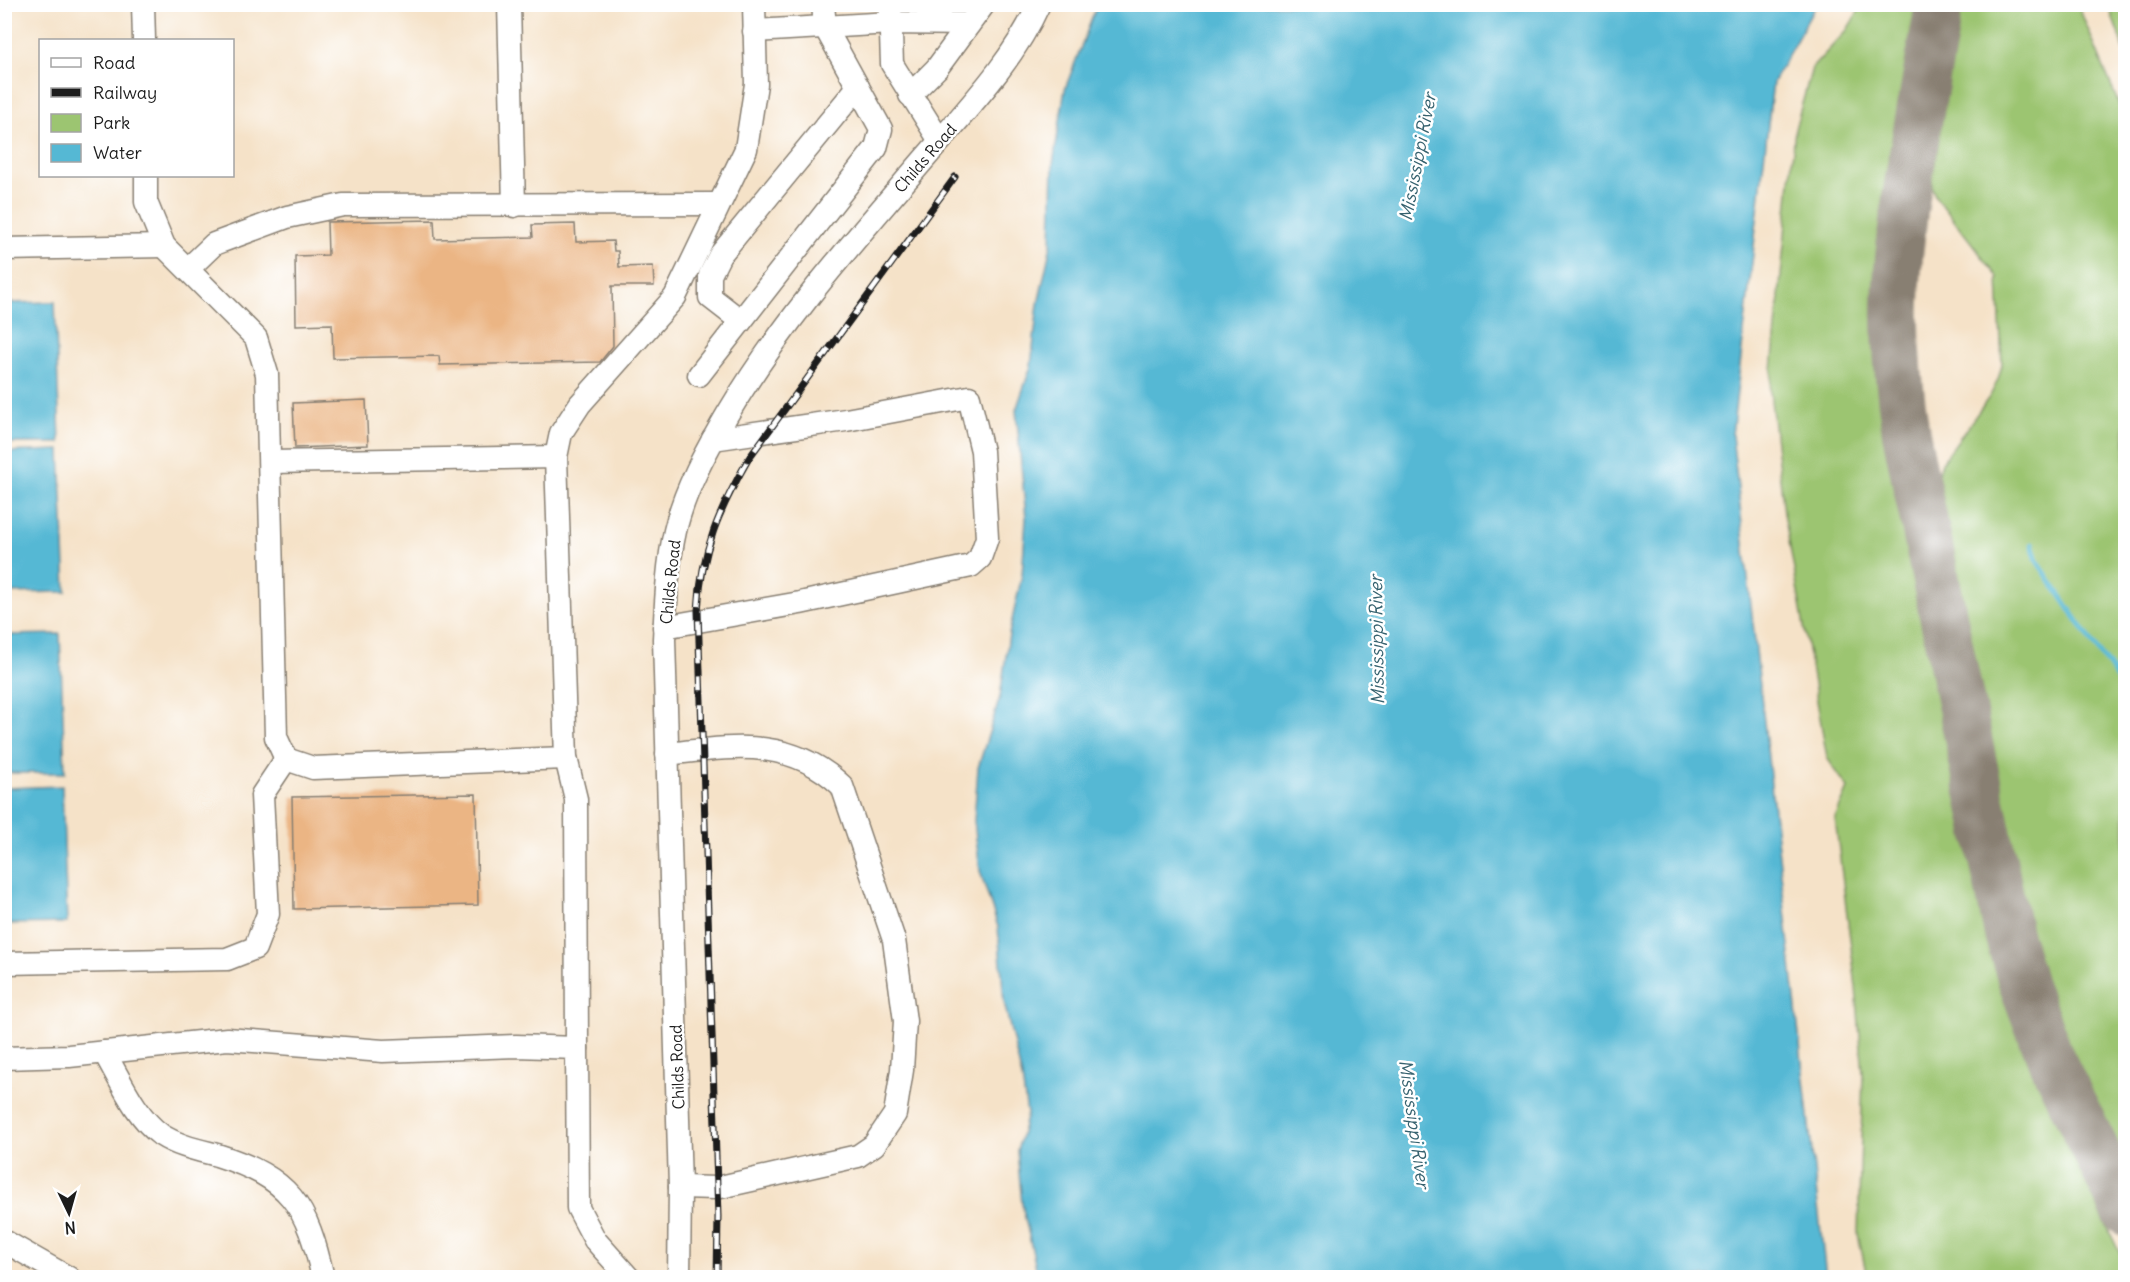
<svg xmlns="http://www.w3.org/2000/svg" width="2130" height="1282" font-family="Delius,sans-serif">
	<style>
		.green { fill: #9cc571; stroke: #5c7046; stroke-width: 1.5 }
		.water { fill: #55b8d4; stroke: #386a78; stroke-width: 1.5 }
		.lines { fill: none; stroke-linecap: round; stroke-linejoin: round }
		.stream { stroke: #55b8d4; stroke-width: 5 }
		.taxiway { stroke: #887f72; stroke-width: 48 }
		.building { fill: #ebb584 }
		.minor-casing { stroke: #887f72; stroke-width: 25 }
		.minor { stroke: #fff; stroke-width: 22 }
		.rail-casing { stroke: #1c1c1c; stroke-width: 7 }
		.rail { stroke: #fff; stroke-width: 4.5; stroke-dasharray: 14; stroke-linecap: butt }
		.labels { text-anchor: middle; stroke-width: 5; stroke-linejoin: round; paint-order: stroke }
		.street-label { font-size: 16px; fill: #1c1c1c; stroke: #fff }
		.water-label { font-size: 18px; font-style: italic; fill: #36626f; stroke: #fff }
	</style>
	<rect width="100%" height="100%" fill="#fff"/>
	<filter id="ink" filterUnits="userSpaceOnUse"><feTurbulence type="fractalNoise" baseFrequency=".0167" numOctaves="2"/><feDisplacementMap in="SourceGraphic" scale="12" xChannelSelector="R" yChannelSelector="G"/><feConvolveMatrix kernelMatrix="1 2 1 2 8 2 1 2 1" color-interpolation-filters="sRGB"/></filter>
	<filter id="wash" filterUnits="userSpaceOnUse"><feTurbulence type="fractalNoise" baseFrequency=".008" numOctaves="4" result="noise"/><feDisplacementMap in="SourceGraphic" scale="24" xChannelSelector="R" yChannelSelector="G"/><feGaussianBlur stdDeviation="1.35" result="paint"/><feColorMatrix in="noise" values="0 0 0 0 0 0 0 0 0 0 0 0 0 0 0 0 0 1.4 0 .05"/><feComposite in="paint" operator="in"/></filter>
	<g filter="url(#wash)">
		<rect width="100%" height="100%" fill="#f5e2c8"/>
		<g class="green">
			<path d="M 1862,5 L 1918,5 C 1903,94 1882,185 1877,276 C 1875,322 1878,367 1882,413 L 1989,948 L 2025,1055 L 2125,1264 L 2125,1277 L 1867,1277 L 1858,1234 L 1863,1074 L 1856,987 L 1835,818 L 1848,788 L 1827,758 L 1784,513 L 1770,391 L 1795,129 L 1812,68 L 1847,30 Z"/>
			<polygon points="1960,5 2078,5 2125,119 2125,1166 2067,1044 2042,979 2025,919 1937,488 1937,477 1942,462 1990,396 1998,380 2002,365 1998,277 1935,196 1932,187 1932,172"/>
			<polygon points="2108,5 2125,5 2125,52"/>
		</g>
		<g class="water">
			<polygon points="1097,5 1816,5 1773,82 1732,435 1826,1277 1038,1277 1022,1204 1017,1151 1027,1114 1022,1078 1004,1002 998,927 980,871 974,821 978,768 1000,697 1009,634 1022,575 1026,518 1016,410 1031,366 1038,304 1051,245 1053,164 1065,89"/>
			<polygon points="55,302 60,443 5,443 5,303"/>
			<polygon points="60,450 66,592 5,593 5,452"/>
			<polygon points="60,634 65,773 5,773 5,635"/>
			<polygon points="62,786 67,923 5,924 5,788"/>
		</g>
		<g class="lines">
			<polyline class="stream" points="2032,544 2037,561 2126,692"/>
			<path class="taxiway" d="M 1939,4 C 1923,103 1900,202 1896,302 C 1895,346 1899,389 1906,433 L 2008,934 L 2023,985 L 2051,1059 L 2126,1212"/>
		</g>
		<g id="blocks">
			<g class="building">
				<polygon points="434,220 435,239 533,237 532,225 575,224 576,242 613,241 614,251 618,251 619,267 653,266 654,286 612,286 613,346 600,362 440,365 439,356 333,358 332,324 296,325 295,256 328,255 327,222"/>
				<polygon points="366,400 368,445 295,448 293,403"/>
				<polygon points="476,794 478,905 294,909 292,797"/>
			</g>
		</g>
	</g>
	<g filter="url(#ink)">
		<use href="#blocks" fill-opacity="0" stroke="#887f72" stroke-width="1.5"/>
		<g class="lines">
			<g class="minor-casing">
				<g id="minor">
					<polyline points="143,4 144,40"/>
					<polyline points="509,4 514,206"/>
					<polyline points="890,4 892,64 940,141"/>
					<polyline points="754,31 891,23 969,24"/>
					<polyline points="910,95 937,68 984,4"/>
					<polyline points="146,176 146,202 164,246 256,338 267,374 276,737 286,759"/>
					<polyline points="4,249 164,246"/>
					<polyline points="189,268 214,244 287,217 343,205 719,204"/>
					<polyline points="741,321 710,297 710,275 720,255 858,87"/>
					<polyline points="699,375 876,148 881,129 825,27 823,4"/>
					<polyline points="556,457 561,433 580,404 675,297 746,149 756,84 754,4"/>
					<polyline points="271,462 556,457 566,758 576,799 577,1048"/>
					<polyline points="664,627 800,603 971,566 980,558 987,538 982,451 969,397 846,420 713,439"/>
					<path d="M 667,754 C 732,747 790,736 842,786 L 894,940 L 905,1021 L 902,1070 L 895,1114 L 874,1145 L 858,1156 L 716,1188 L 680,1187"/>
					<polyline points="4,963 227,959 255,948 268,914 262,795 286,759 313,768 566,758"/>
					<path d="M 104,1052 C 120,1079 135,1116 161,1135 C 178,1146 198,1150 217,1155 C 290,1178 307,1204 323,1278"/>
					<polyline points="4,1058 69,1056 227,1039 383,1051 516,1046 577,1048 578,1208 595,1240 629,1278"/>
					<polyline points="4,1241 69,1278"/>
					<path d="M 679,1278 L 680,1187 L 664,639 C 666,603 667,567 675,531 C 684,491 706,451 727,415 C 783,320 854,241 926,157 C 967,109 1013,62 1039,4"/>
				</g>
			</g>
			<use href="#minor" class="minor"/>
			<g class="rail-casing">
				<path id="rail" d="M 717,1278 L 718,1216 L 698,611 C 701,551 719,510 749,458 L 955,177"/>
			</g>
			<use href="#rail" class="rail"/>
		</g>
	</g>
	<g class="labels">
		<g class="street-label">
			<text transform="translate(925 158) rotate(-49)" y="6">Childs Road</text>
			<text transform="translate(670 582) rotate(-84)" y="6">Childs Road</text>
			<text transform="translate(677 1067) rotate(-92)" y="6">Childs Road</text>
		</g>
		<g class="water-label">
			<text transform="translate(1418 157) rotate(-79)" y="6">Mississippi River</text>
			<text transform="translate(1377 640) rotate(-91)" y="6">Mississippi River</text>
			<text transform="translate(1414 1124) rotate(82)" y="6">Mississippi River</text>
		</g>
	</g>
	<rect width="2130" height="1282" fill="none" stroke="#fff" stroke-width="24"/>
	<rect x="39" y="39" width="195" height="138" fill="#ffffff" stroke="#a4a4a4" stroke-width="1.5"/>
	<rect x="51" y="58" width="30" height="9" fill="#ffffff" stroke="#a4a4a4" stroke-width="1.5"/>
	<text x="93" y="69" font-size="18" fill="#1c1c1c">Road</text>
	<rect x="51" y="88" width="30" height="9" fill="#1c1c1c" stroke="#a4a4a4" stroke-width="1.5"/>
	<text x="93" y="99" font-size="18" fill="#1c1c1c">Railway</text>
	<rect x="51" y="114" width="30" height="18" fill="#9cc571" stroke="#a4a4a4" stroke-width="1.5"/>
	<text x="93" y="129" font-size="18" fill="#1c1c1c">Park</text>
	<rect x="51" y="144" width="30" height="18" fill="#55b8d4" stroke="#a4a4a4" stroke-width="1.5"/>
	<text x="93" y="159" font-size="18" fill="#1c1c1c">Water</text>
	<g transform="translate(69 1213) rotate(175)" stroke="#ffffff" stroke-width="4.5" paint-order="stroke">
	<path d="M0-4.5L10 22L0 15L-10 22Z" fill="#1c1c1c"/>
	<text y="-9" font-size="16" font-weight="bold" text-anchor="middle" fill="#1c1c1c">N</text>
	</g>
</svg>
